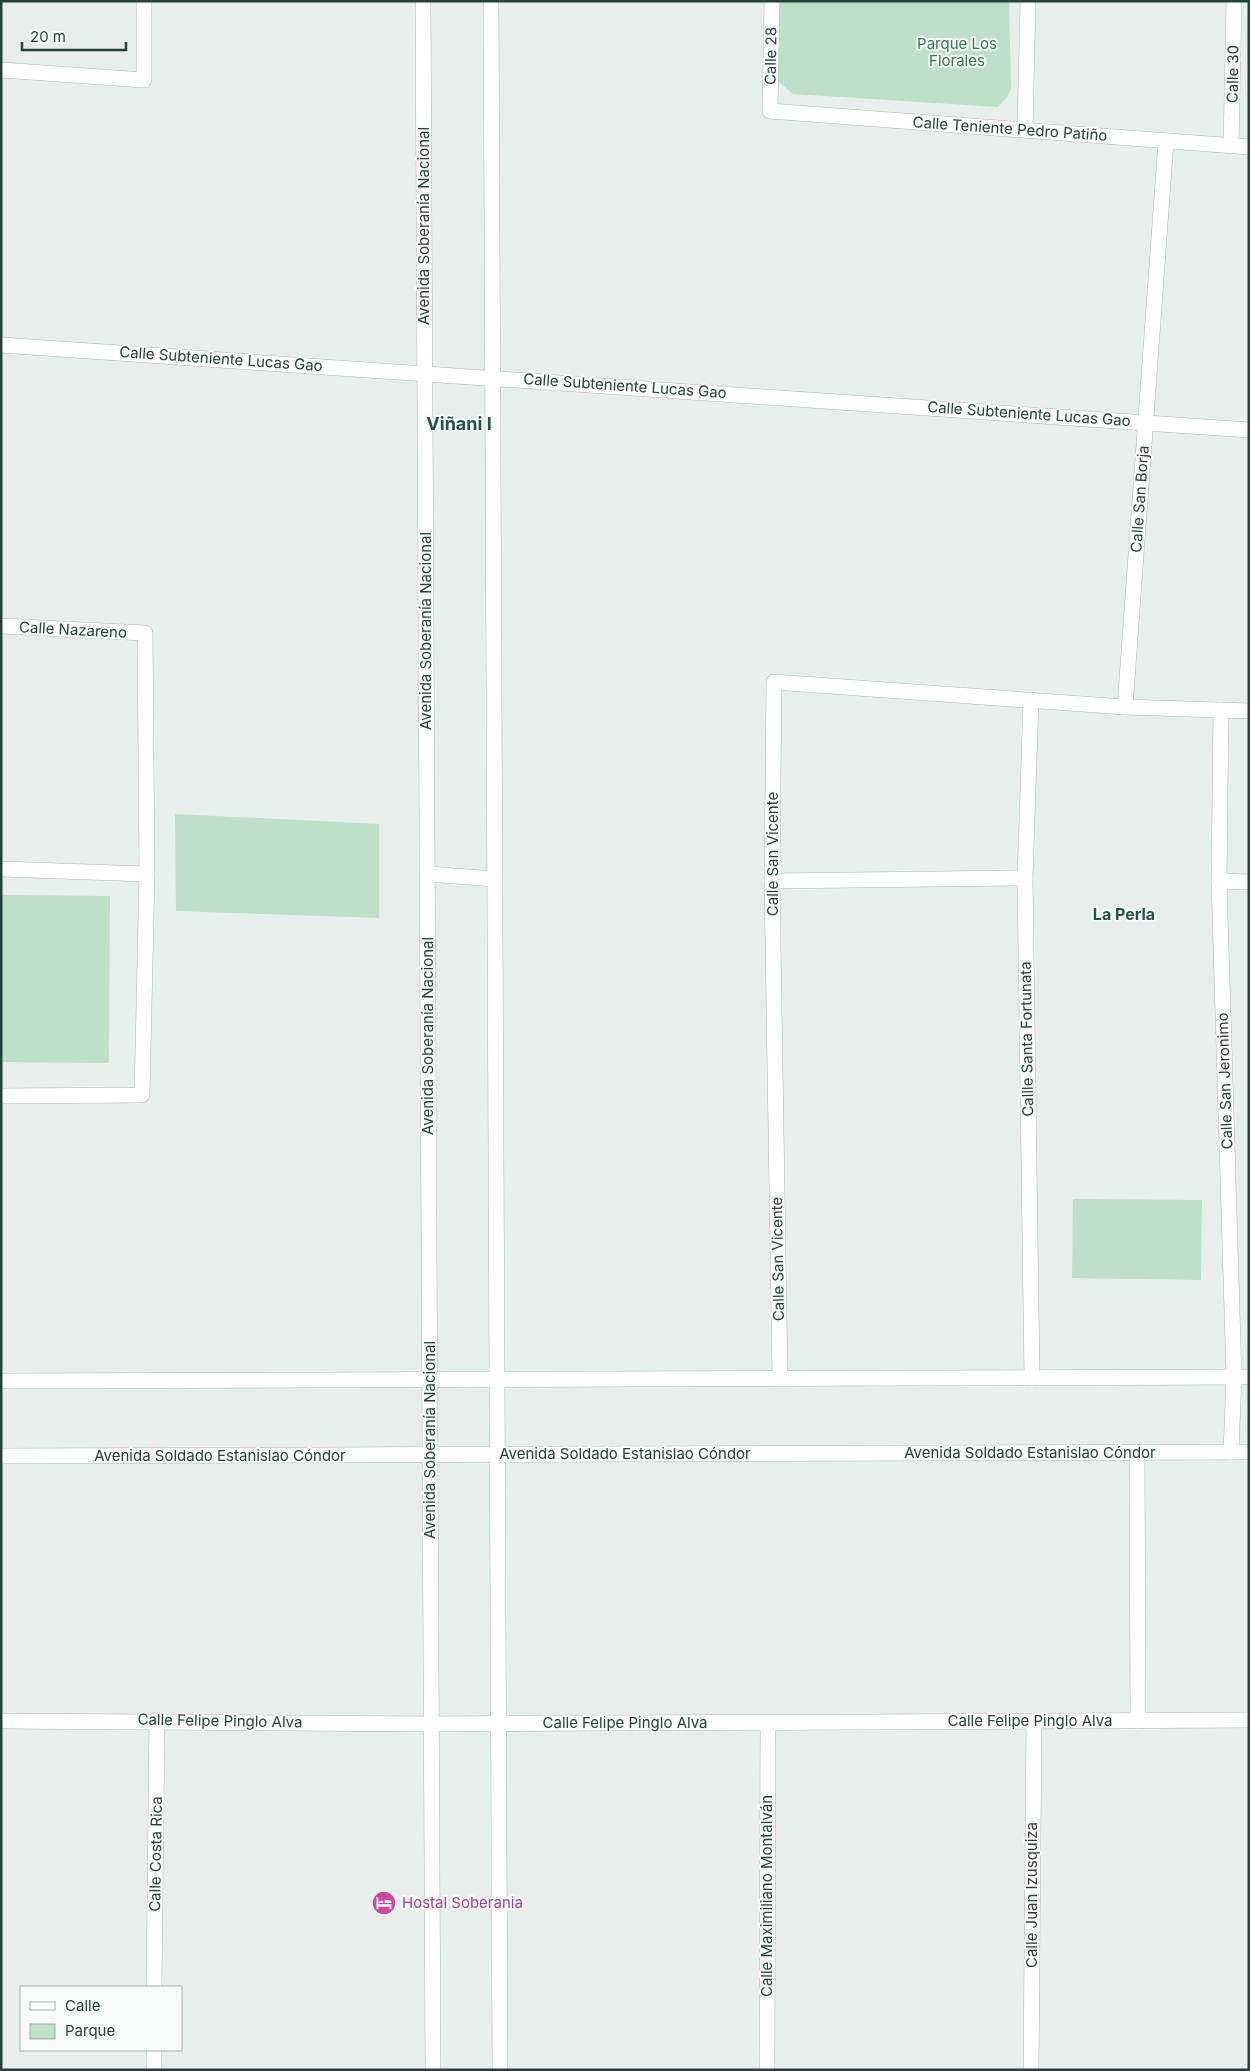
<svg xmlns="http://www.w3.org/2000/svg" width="1250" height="2071" font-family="Inter,sans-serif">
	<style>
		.green { fill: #bfe0c8 }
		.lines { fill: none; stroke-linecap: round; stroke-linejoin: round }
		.street-casing { stroke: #a8b8b2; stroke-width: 16 }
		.secondary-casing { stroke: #a4bbb3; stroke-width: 16 }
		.street { stroke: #fff; stroke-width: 15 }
		.secondary { stroke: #fff; stroke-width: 15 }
		.labels { text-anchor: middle; stroke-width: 4; stroke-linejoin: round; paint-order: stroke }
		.park-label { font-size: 15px; fill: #2d7a4b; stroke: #f7fbf9 }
		.street-label { font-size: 15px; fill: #24423a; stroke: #f7fbf9 }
		.hotel-label { font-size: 15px; fill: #b23c85; stroke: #f7fbf9; text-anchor: start }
		.neighbourhood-label { font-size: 16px; font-weight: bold; fill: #1f5548; stroke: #f7fbf9 }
		.quarter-label { font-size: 18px; font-weight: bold; fill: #1f5548; stroke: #f7fbf9 }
	</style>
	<rect width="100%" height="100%" fill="#e6efeb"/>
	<g class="green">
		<polygon points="779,1 1009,1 1011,89 1007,97 998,107 793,94 778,81"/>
		<polygon points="175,814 379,824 379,918 176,911"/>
		<polygon points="1,895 110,896 109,1063 1,1062"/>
		<polygon points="1073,1199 1202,1200 1201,1280 1072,1278"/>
	</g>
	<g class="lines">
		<g class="street-casing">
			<g id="street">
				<polyline points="772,1 770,111 1249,147"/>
				<polyline points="1,70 144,80 144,1"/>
				<polyline points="1025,130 1028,1"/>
				<polyline points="1231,146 1234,1"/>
				<polyline points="1,345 1249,430"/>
				<polyline points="1,626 145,633 147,874 142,1095 1,1096"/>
				<polyline points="1031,700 1025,878 1032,1378"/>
				<polyline points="1125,707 1166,141"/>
				<polyline points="1221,710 1219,881 1234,1377 1231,1452"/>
				<polyline points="1,869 147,874"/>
				<polyline points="772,881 1025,878"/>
				<polyline points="1219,881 1249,882"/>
				<polyline points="780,1378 772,881 774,682 1125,707 1249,711"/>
				<polyline points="1137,1452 1138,1721"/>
				<polyline points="1,1721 431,1724 1249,1720"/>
				<polyline points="154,1987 157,1720"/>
				<polyline points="154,2070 154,2050"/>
				<polyline points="767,2070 768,1722"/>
				<polyline points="1031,2070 1034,1721"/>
			</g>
		</g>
		<g class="secondary-casing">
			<g id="secondary">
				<polyline points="423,1 433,2070"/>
				<polyline points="491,1 500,2070"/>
				<polyline points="428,874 495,879"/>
				<polyline points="1,1381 1249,1377"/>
				<polyline points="1,1456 1249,1452"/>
			</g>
		</g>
		<use href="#street" class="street"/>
		<use href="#secondary" class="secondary"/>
	</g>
	<defs>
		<g id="hotel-disc" transform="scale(1.25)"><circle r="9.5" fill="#d1479c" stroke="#f7fbf9"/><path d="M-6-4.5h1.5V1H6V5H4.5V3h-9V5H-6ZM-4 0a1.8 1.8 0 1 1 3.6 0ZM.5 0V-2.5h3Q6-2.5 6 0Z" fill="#fff"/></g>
	</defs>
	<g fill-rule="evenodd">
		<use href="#hotel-disc" x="384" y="1903"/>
	</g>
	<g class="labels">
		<g class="park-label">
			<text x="957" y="49">Parque Los<tspan x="957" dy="17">Florales</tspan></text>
		</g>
		<g class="street-label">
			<text transform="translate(771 56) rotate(-89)" y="5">Calle 28</text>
			<text transform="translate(1233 74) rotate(-89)" y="5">Calle 30</text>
			<text transform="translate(1010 129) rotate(4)" y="5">Calle Teniente Pedro Patiño</text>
			<text transform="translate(424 226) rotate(-90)" y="5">Avenida Soberanía Nacional</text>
			<text transform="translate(221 359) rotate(4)" y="5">Calle Subteniente Lucas Gao</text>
			<text transform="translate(625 386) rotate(4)" y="5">Calle Subteniente Lucas Gao</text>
			<text transform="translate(1029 414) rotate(4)" y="5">Calle Subteniente Lucas Gao</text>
			<text transform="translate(1140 499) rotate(-86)" y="5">Calle San Borja</text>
			<text transform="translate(73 630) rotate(3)" y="5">Calle Nazareno</text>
			<text transform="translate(426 631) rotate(-90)" y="5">Avenida Soberanía Nacional</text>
			<text transform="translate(773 854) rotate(-90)" y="5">Calle San Vicente</text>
			<text transform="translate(428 1036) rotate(-90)" y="5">Avenida Soberanía Nacional</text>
			<text transform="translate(1027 1039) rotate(-91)" y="5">Callle Santa Fortunata</text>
			<text transform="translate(1225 1081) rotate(-92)" y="5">Calle San Jeronimo</text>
			<text transform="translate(778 1259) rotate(-91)" y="5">Calle San Vicente</text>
			<text transform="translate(430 1440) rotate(-90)" y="5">Avenida Soberanía Nacional</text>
			<text x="1030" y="1458">Avenida Soldado Estanislao Cóndor</text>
			<text x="625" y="1459">Avenida Soldado Estanislao Cóndor</text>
			<text x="220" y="1461">Avenida Soldado Estanislao Cóndor</text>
			<text transform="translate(220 1721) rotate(1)" y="5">Calle Felipe Pinglo Alva</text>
			<text x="1030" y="1726">Calle Felipe Pinglo Alva</text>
			<text x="625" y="1728">Calle Felipe Pinglo Alva</text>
			<text transform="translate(156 1854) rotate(-89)" y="5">Calle Costa Rica</text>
			<text transform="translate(1032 1895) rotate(-90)" y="5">Calle Juan Izusquiza</text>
			<text transform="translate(767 1896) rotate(-90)" y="5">Calle Maximiliano Montalván</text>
		</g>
		<g class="hotel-label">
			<text x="402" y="1908">Hostal Soberania</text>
		</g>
		<g class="neighbourhood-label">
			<text x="1124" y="920">La Perla</text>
		</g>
		<g class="quarter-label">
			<text x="459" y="430">Viñani I</text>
		</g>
	</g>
	<rect width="1250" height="2071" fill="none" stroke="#24423a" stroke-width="5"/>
	<rect x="20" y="1986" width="162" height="65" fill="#f7fbf9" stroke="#a3b1ad"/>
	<rect x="30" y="2002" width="25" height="8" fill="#ffffff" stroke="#a3b1ad"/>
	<text x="65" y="2011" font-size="15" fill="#24423a">Calle</text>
	<rect x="30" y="2024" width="25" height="15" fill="#bfe0c8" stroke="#a3b1ad"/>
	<text x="65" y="2036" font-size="15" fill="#24423a">Parque</text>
	<path d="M22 42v8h104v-8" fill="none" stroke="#24423a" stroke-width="2.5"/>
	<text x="30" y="42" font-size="15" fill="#24423a" stroke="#f7fbf9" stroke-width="4" paint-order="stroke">20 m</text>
</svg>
